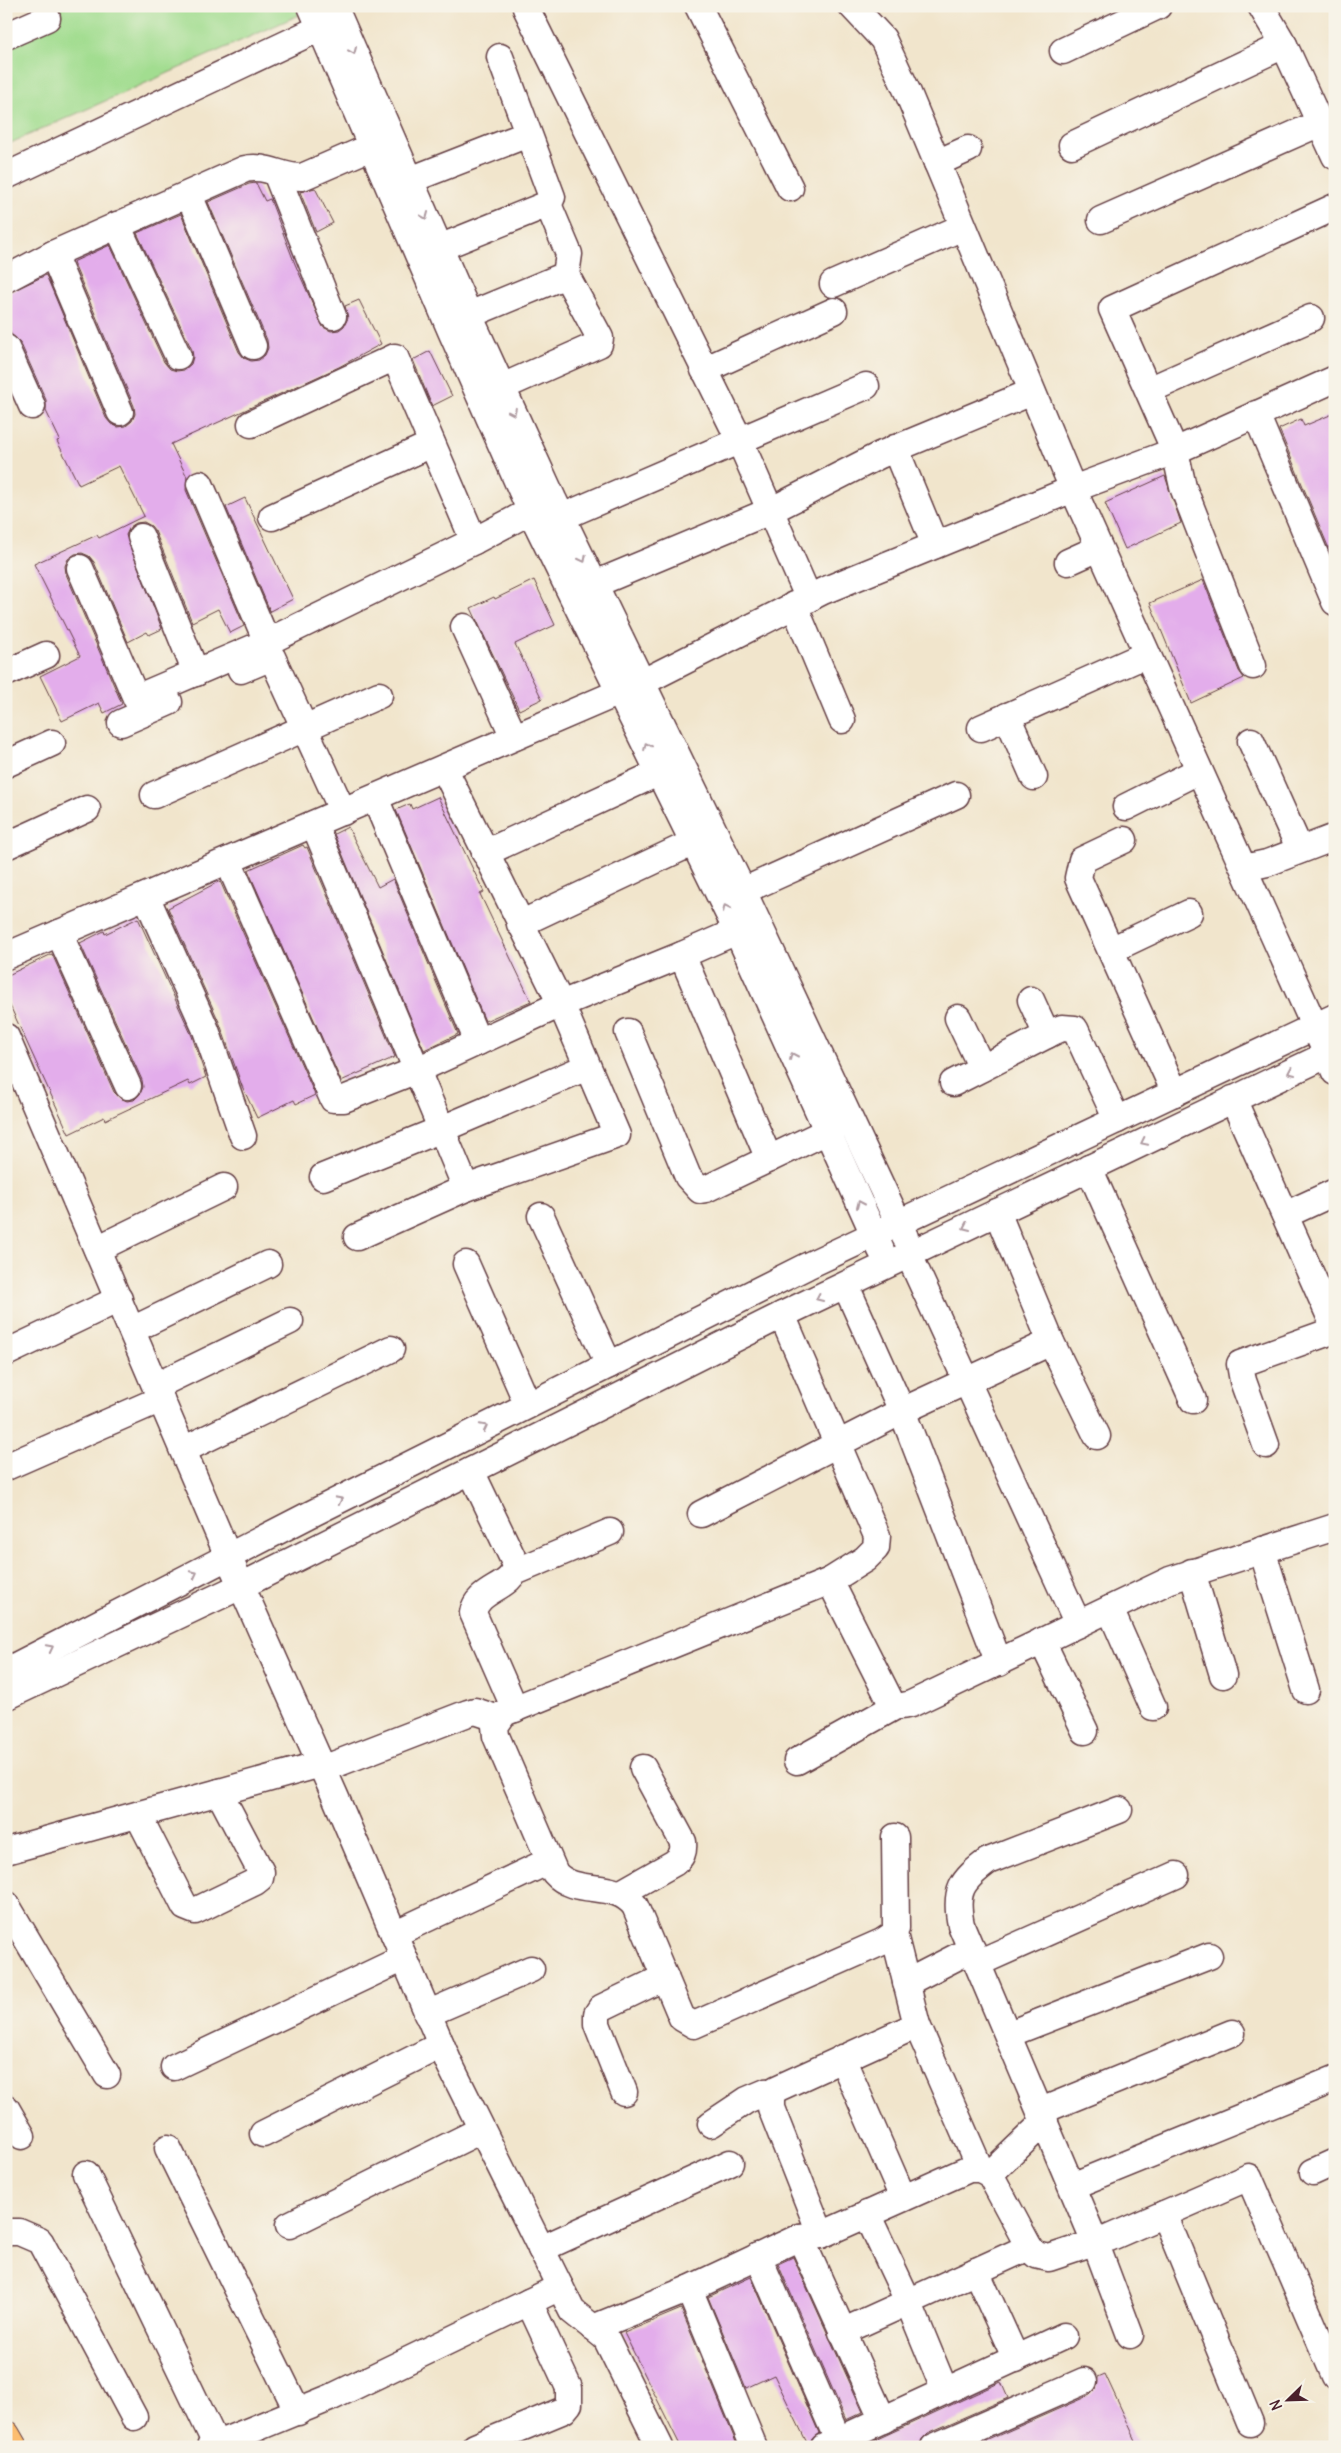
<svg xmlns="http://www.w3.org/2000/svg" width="1341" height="2453" font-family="Delius,sans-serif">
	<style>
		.garden { fill: #a2dd90; stroke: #767e5e }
		.building { fill: #e3adeb }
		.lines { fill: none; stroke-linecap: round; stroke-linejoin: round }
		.minor-casing { stroke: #633d43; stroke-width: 29 }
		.major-casing { stroke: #633d43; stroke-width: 30 }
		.minor { stroke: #fff; stroke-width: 26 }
		.major { stroke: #fcbd6f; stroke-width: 28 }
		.oneway { stroke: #ae9aa0 }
	</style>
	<rect width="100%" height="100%" fill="#f7f3e8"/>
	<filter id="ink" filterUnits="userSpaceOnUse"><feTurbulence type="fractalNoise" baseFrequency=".02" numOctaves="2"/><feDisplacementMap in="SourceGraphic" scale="10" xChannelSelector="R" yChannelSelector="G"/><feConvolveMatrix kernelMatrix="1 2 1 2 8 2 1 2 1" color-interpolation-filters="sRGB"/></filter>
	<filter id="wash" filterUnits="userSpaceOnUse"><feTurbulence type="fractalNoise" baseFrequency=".0096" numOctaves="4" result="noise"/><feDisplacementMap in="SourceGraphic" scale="20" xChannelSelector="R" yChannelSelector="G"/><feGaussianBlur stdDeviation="1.12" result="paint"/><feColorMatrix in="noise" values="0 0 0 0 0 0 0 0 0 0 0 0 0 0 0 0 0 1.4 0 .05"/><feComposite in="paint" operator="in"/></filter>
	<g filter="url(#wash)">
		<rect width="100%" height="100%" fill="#f1e5cc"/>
		<polygon class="garden" points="60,6 295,6 299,15 6,145 6,31"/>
		<g id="blocks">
			<g class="building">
				<polygon points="256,183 265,201 270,199 295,264 323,327 331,331 339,330 344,326 348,318 345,306 359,300 381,344 339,367 171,444 187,477 186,490 244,626 230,633 218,609 192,622 155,531 151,526 144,522 136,523 130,527 126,535 162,629 149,635 147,632 128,642 94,562 89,556 82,553 75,554 68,559 65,566 66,574 122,704 104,713 99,703 62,721 40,676 80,656 34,564 97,535 99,538 144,516 119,466 79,485 57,441 60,440 46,411 46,400 20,342 11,334 6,325 6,294 46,275 106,418 111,424 118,427 126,426 132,421 135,414 134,406 73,262 110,245 164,362 170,369 177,371 184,370 191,364 193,357 192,350 137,233 181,214 239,352 244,358 251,361 259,360 265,355 268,348 267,340 208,202 249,184"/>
				<polygon points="315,188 333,223 316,232 300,192"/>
				<polygon points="430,351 452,396 432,406 413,360"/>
				<polygon points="1335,413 1335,563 1279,429 1301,419 1304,426"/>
				<polygon points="1165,476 1181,523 1125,549 1105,503"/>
				<polygon points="245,498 293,599 270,611 226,507"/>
				<polygon points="534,580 555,625 515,644 542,699 519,710 471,608 494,597 495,599"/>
				<polygon points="1203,580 1239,671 1244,678 1191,703 1150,603"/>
				<polygon points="438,797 484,892 480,894 531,1001 485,1021 396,810 410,804 412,809"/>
				<polygon points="348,827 378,887 393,879 458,1034 424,1050 334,834"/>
				<polygon points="303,845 305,848 307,847 395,1057 341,1081 248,870"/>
				<polygon points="220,881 315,1095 296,1104 294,1100 257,1118 242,1086 220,1024 168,908"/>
				<polygon points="138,918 192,1036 206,1077 190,1085 188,1081 105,1120 104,1117 69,1134 6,997 6,976 52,954 114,1092 120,1098 127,1101 134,1100 140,1094 143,1087 142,1080 80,943 104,931 105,934"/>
				<polygon points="793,2257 863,2412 846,2420 778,2264"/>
				<polygon points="751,2277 819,2433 812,2439 809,2447 774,2375 746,2388 708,2297"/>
				<polygon points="681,2309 738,2447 681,2447 624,2333"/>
				<polygon points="1105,2374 1139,2447 972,2447 1090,2395 1096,2389 1098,2377"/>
				<polygon points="1001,2382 1008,2398 928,2433 922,2439 919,2447 860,2447"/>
			</g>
		</g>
	</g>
	<g filter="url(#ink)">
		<use href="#blocks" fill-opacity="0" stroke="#633d43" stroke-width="1"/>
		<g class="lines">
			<g class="minor-casing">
				<g id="minor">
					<polyline points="311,6 451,331 531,512 737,931 881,1250"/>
					<polyline points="334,6 469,315 553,499 743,891 905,1237"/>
					<polyline points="698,6 790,188"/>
					<polyline points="852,6 883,39 908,93 1073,489 1335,1072"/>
					<polyline points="1261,6 1284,45 1335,156"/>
					<polyline points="526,8 739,439 809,599"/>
					<polyline points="6,36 47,18"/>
					<polyline points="1063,51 1158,6"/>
					<polyline points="500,57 552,197 548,204"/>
					<polyline points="1072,145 1284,45"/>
					<polyline points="937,163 968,149"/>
					<polyline points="276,173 333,316"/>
					<polyline points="6,176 320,28"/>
					<polyline points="410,180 528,134"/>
					<polyline points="189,195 253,346"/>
					<polyline points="1101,220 1320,123"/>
					<polyline points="117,225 178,356"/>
					<polyline points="439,248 548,204 569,254 566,275 600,338 599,344 502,387"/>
					<polyline points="53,254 120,412"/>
					<path d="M 6,279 L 53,254 L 245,169 C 265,164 283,178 302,177 L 387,140"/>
					<polyline points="833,284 963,227"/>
					<polyline points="469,315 566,275"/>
					<polyline points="6,348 32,406"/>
					<polyline points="704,370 834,311"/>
					<polyline points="1149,390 1311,318"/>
					<polyline points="1256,414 1335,602"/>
					<polyline points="251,424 395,357 474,541"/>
					<polyline points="895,448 935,545"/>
					<polyline points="200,484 267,642"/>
					<polyline points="272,517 432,444"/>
					<polyline points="562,517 866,386"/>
					<polyline points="141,537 196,673"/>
					<polyline points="1068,562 1099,548"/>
					<polyline points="80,568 136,698 267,642 474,541 546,503"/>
					<polyline points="595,584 770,511 880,455 1032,392"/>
					<polyline points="794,605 842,720"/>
					<polyline points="464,627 514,737"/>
					<polyline points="1253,666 1183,487 1175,451 1112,309 1335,207"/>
					<polyline points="241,670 272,657 343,812"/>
					<polyline points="6,673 46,655"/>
					<polyline points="1007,716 1034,777"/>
					<polyline points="121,723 169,702"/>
					<polyline points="981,728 1145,655"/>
					<polyline points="1251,741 1300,850"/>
					<polyline points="6,764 52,743"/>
					<polyline points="444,768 561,1004 682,955 769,1159"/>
					<polyline points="154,795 379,695"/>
					<polyline points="375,798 478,1042"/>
					<polyline points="1126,807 1198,771"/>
					<polyline points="314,824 466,1188"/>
					<polyline points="1124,840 1082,860 1078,878 1175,1093"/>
					<polyline points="6,846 87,809"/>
					<polyline points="485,853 660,772"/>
					<polyline points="228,861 333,1099 344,1099 417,1070 561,1004 617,1135 466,1188 357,1237"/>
					<polyline points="1244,868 1267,863 1335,837"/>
					<polyline points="743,891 956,795"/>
					<polyline points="146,896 206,1030 243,1136"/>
					<polyline points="520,924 694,842"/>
					<polyline points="59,933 128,1086"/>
					<polyline points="1111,950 1189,913"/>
					<polyline points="682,955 737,931"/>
					<polyline points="6,956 643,682 823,591 1073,489 1175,451 1335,379"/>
					<polyline points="1031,1000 1047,1035"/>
					<polyline points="958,1018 982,1068"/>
					<polyline points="628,1032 688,1177 700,1190 706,1189 842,1124"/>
					<polyline points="6,1037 228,1556 335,1796 449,2063 572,2311 606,2338 660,2447"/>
					<polyline points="953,1083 1055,1031 1062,1028 1075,1029 1117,1120"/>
					<polyline points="1233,1099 1335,1328"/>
					<polyline points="1089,1168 1193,1400"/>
					<polyline points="323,1177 442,1129 587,1067"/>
					<polyline points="997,1212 1051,1342 1097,1436"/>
					<polyline points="1285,1215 1335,1192"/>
					<polyline points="541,1216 609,1365"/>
					<polyline points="97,1249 224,1187"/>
					<polyline points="909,1255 1078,1624"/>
					<polyline points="466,1264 528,1405"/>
					<polyline points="846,1286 902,1411 999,1663"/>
					<path d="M 782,1315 L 877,1536 L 876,1548 L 865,1559 L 830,1581 L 504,1713 L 495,1726 L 496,1736 L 555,1873 C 576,1897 615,1879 635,1906 L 682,2018 L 694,2025 L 882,1942 L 894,1934 L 896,1928 L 895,1837"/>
					<polyline points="132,1330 268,1264"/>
					<polyline points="6,1353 119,1299"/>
					<polyline points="156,1386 290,1321"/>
					<polyline points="1266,1445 1243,1381 1240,1364 1335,1330"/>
					<polyline points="183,1450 391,1349"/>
					<polyline points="6,1467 161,1399"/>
					<path d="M 471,1471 L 516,1565 C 513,1589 477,1588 473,1613 L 515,1709"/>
					<polyline points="701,1514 902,1411 1051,1342"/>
					<polyline points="1262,1550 1306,1690"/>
					<polyline points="515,1572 610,1532"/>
					<polyline points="1192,1572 1223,1675"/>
					<path d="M 830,1581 L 891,1702 C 898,1708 903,1706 911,1704 L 1170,1580 L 1335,1527"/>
					<polyline points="1110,1609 1153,1707"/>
					<polyline points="1042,1641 1085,1731"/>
					<polyline points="6,1671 309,1515 807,1266 1335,1017"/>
					<polyline points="6,1697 241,1586 782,1315 1335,1051"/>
					<polyline points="797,1761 896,1706"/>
					<polyline points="323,1769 468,1713 475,1711 499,1719"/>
					<path d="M 1119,1810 L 988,1861 C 961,1881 954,1891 961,1925 L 1095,2242 L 1130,2335"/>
					<polyline points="138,1815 185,1907 195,1911 255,1882 260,1878 261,1872 219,1792"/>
					<polyline points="6,1851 321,1764"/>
					<path d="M 621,1893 L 674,1863 C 682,1857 684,1852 683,1842 L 643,1768"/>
					<polyline points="6,1904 107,2075"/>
					<polyline points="394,1934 549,1861"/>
					<polyline points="894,1934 917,2025 980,2169"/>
					<polyline points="978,1963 1176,1875"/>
					<polyline points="906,1983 972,1949"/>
					<polyline points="427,2014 531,1969"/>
					<polyline points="1009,2034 1209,1956"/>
					<polyline points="842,2058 903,2198"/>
					<polyline points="174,2067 404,1958"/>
					<polyline points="624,2092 597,2024 597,2014 601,2008 665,1977"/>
					<polyline points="6,2108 22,2136"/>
					<polyline points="1041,2111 1232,2033"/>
					<polyline points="711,2124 747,2100 766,2092 771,2096"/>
					<polyline points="263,2134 441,2045"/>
					<polyline points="168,2148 298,2412"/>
					<polyline points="1313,2172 1335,2162"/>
					<polyline points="86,2174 216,2444"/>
					<polyline points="990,2174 1045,2121"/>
					<polyline points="1072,2186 1335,2079"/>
					<polyline points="867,2214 908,2301 945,2391"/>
					<polyline points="1164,2214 1250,2423"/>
					<polyline points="289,2225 481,2130"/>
					<polyline points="6,2232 19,2232 40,2241 134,2417"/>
					<polyline points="821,2235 771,2108 771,2096 776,2089 917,2025"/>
					<polyline points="800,2237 883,2420"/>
					<polyline points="541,2249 730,2163"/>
					<polyline points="758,2256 838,2440"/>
					<polyline points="976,2271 1016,2359"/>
					<polyline points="689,2289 754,2447"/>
					<polyline points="593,2328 689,2289 800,2237 821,2235 969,2169 980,2169 990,2174 1029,2247 1036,2255 1049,2258 1109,2238 1249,2177 1335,2376"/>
					<polyline points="842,2332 1029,2247"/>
					<polyline points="210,2447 332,2397 560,2287"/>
					<polyline points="475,2447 564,2410 569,2404 569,2388 529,2302"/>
					<polyline points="824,2447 1064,2336"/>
					<polyline points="934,2447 1084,2381"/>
				</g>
			</g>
			<g class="major-casing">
				<polyline id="major" points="6,2435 13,2447"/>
			</g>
			<use href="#minor" class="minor"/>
			<use href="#major" class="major"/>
		</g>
		<defs><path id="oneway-chevron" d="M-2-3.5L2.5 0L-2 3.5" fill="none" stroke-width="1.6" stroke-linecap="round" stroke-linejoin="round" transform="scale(1.25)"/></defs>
		<g class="oneway">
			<use href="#oneway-chevron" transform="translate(353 51) rotate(67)"/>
			<use href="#oneway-chevron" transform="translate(425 216) rotate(67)"/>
			<use href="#oneway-chevron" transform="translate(513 412) rotate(65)"/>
			<use href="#oneway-chevron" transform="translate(583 559) rotate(63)"/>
			<use href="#oneway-chevron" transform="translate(647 746) rotate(-116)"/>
			<use href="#oneway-chevron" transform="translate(726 908) rotate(-116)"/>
			<use href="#oneway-chevron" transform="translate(793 1056) rotate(-114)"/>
			<use href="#oneway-chevron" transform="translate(1291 1072) rotate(155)"/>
			<use href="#oneway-chevron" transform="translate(1144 1142) rotate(154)"/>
			<use href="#oneway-chevron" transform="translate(860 1204) rotate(-114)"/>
			<use href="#oneway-chevron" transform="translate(966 1227) rotate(155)"/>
			<use href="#oneway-chevron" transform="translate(819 1298) rotate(155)"/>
			<use href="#oneway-chevron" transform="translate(484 1427) rotate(-27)"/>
			<use href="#oneway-chevron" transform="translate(339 1500) rotate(-27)"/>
			<use href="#oneway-chevron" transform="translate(194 1574) rotate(-27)"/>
			<use href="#oneway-chevron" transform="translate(50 1648) rotate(-27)"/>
		</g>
	</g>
	<rect width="1341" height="2453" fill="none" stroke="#f7f3e8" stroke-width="25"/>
	<g transform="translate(1288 2400) rotate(247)" stroke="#f7f3e8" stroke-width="4" paint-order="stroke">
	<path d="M0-4L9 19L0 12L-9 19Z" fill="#4a1f2b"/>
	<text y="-8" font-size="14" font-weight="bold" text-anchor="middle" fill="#4a1f2b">N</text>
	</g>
</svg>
